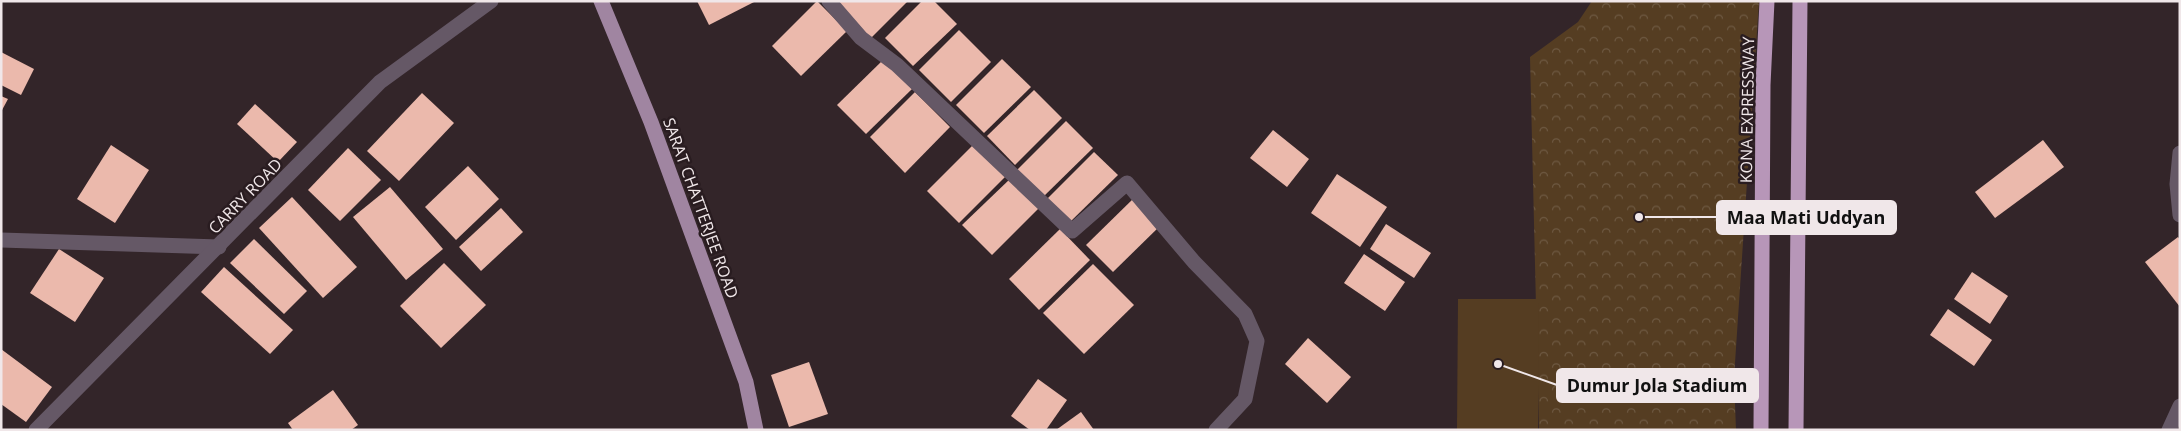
<svg xmlns="http://www.w3.org/2000/svg" width="2181" height="431" font-family="'Open Sans',sans-serif">
	<style>
		.park { fill: url(#park-crowns) }
		.pitch { fill: #553d22 }
		.building { fill: #ebb9ac }
		.lines { fill: none; stroke-linecap: round; stroke-linejoin: round }
		.minor { stroke: #655866; stroke-width: 15 }
		.major { stroke: #a085a1; stroke-width: 15 }
		.highway { stroke: #b796b8; stroke-width: 15 }
		.labels { text-anchor: middle; stroke-width: 5; stroke-linejoin: round; paint-order: stroke }
		.street-label { font-size: 16px; fill: #f0e7e9; stroke: #291c20 }
		.leader { fill: none; stroke: #f0e7e9; stroke-width: 2 }
		.callout-dot { fill: #f0e7e9; stroke: #291c20; stroke-width: 2 }
		.callout { fill: #f0e7e9; stroke: #f0e7e9; stroke-width: 2 }
		.callout-label { font-size: 18px; text-anchor: middle; font-weight: bold; fill: #111 }
	</style>
	<defs>
		<pattern id="park-crowns" width="20" height="18" patternUnits="userSpaceOnUse" patternTransform="scale(1.25)"><rect width="20" height="18" fill="#553d22"/><path d="M2 6a3 3 0 1 1 6 0M12 15a3 3 0 1 1 6 0" fill="none" stroke="#6e5942"/></pattern>
	</defs>
	<rect width="100%" height="100%" fill="#332529"/>
	<polygon class="park" points="1592,1 1759,1 1734,378 1736,430 1539,430 1530,57 1578,22"/>
	<polygon class="pitch" points="1458,299 1539,299 1538,430 1457,430"/>
	<g class="building">
		<polygon points="697,1 756,1 709,25"/>
		<polygon points="817,1 847,31 801,76 772,46"/>
		<polygon points="835,1 908,1 871,38"/>
		<polygon points="922,1 934,1 957,24 913,66 885,38"/>
		<polygon points="959,30 991,62 951,102 919,70"/>
		<polygon points="1,52 34,69 21,95 1,85"/>
		<polygon points="1002,59 1031,87 984,133 956,105"/>
		<polygon points="883,60 912,89 866,134 837,105"/>
		<polygon points="1034,90 1062,118 1015,165 987,136"/>
		<polygon points="915,92 950,127 905,173 870,137"/>
		<polygon points="422,93 454,123 399,181 367,151"/>
		<polygon points="1,96 8,99 1,112"/>
		<polygon points="255,104 297,142 278,162 237,124"/>
		<polygon points="1066,121 1093,148 1043,197 1017,170"/>
		<polygon points="1273,130 1309,159 1287,187 1250,158"/>
		<polygon points="2043,140 2064,167 1995,218 1975,192"/>
		<polygon points="976,142 1008,174 959,223 927,191"/>
		<polygon points="111,145 149,170 115,223 77,199"/>
		<polygon points="348,148 381,180 340,221 308,190"/>
		<polygon points="1094,152 1118,175 1069,223 1046,200"/>
		<polygon points="468,166 499,199 456,240 425,207"/>
		<polygon points="1337,174 1387,207 1360,247 1311,213"/>
		<polygon points="1011,178 1040,207 992,255 962,225"/>
		<polygon points="390,187 443,249 406,280 353,217"/>
		<polygon points="292,197 357,267 323,298 259,228"/>
		<polygon points="1135,197 1162,224 1113,272 1086,245"/>
		<polygon points="501,208 523,232 481,271 459,247"/>
		<polygon points="1386,224 1431,253 1414,278 1370,249"/>
		<polygon points="1060,229 1090,260 1039,310 1009,279"/>
		<polygon points="2178,237 2180,240 2180,307 2145,262"/>
		<polygon points="254,239 307,291 284,314 230,263"/>
		<polygon points="59,249 104,278 75,322 30,293"/>
		<polygon points="1364,254 1405,282 1385,311 1344,283"/>
		<polygon points="444,263 486,305 441,348 400,306"/>
		<polygon points="1093,264 1134,305 1084,354 1043,313"/>
		<polygon points="224,267 293,330 270,354 201,292"/>
		<polygon points="1972,272 2008,296 1990,324 1954,299"/>
		<polygon points="1948,309 1992,340 1974,366 1930,335"/>
		<polygon points="1308,338 1351,377 1327,403 1285,364"/>
		<polygon points="1,349 52,387 26,422 1,404"/>
		<polygon points="809,362 828,414 789,427 771,375"/>
		<polygon points="1038,379 1067,400 1046,430 1030,430 1011,416"/>
		<polygon points="333,390 358,425 351,430 293,430 288,423"/>
		<polygon points="1081,412 1094,430 1056,430"/>
	</g>
	<g class="lines">
		<g class="minor">
			<polyline points="829,1 861,38 897,65 1072,231 1127,183 1194,262 1245,314 1257,341 1245,399 1216,430"/>
			<polyline points="2180,153 2177,184 2180,215"/>
			<polyline points="1,240 219,247"/>
			<polyline points="36,430 380,82 491,1"/>
			<polyline points="2169,430 2180,406"/>
		</g>
		<polyline class="major" points="601,1 651,122 746,382 756,430"/>
		<g class="highway">
			<polyline points="1761,430 1763,85 1767,1"/>
			<polyline points="1796,430 1800,1"/>
		</g>
	</g>
	<g class="labels">
		<g class="street-label">
			<text transform="translate(1747 110) rotate(-89)" y="6">KONA EXPRESSWAY</text>
			<text transform="translate(245 196) rotate(-46)" y="6">CARRY ROAD</text>
			<text transform="translate(701 208) rotate(70)" y="6">SARAT CHATTERJEE ROAD</text>
		</g>
	</g>
	<path class="leader" d="M1639 217L1717 217M1498 364L1557 385"/>
	<g class="callout-dot">
		<circle cx="1639" cy="217" r="5"/>
		<circle cx="1498" cy="364" r="5"/>
	</g>
	<g class="callout">
		<rect x="1717" y="201" width="179" height="33" rx="5"/>
		<rect x="1557" y="369" width="201" height="33" rx="5"/>
	</g>
	<g class="callout-label">
		<text x="1806" y="224">Maa Mati Uddyan</text>
		<text x="1657" y="392">Dumur Jola Stadium</text>
	</g>
	<rect width="2181" height="431" fill="none" stroke="#f0e7e9" stroke-width="5"/>
</svg>
